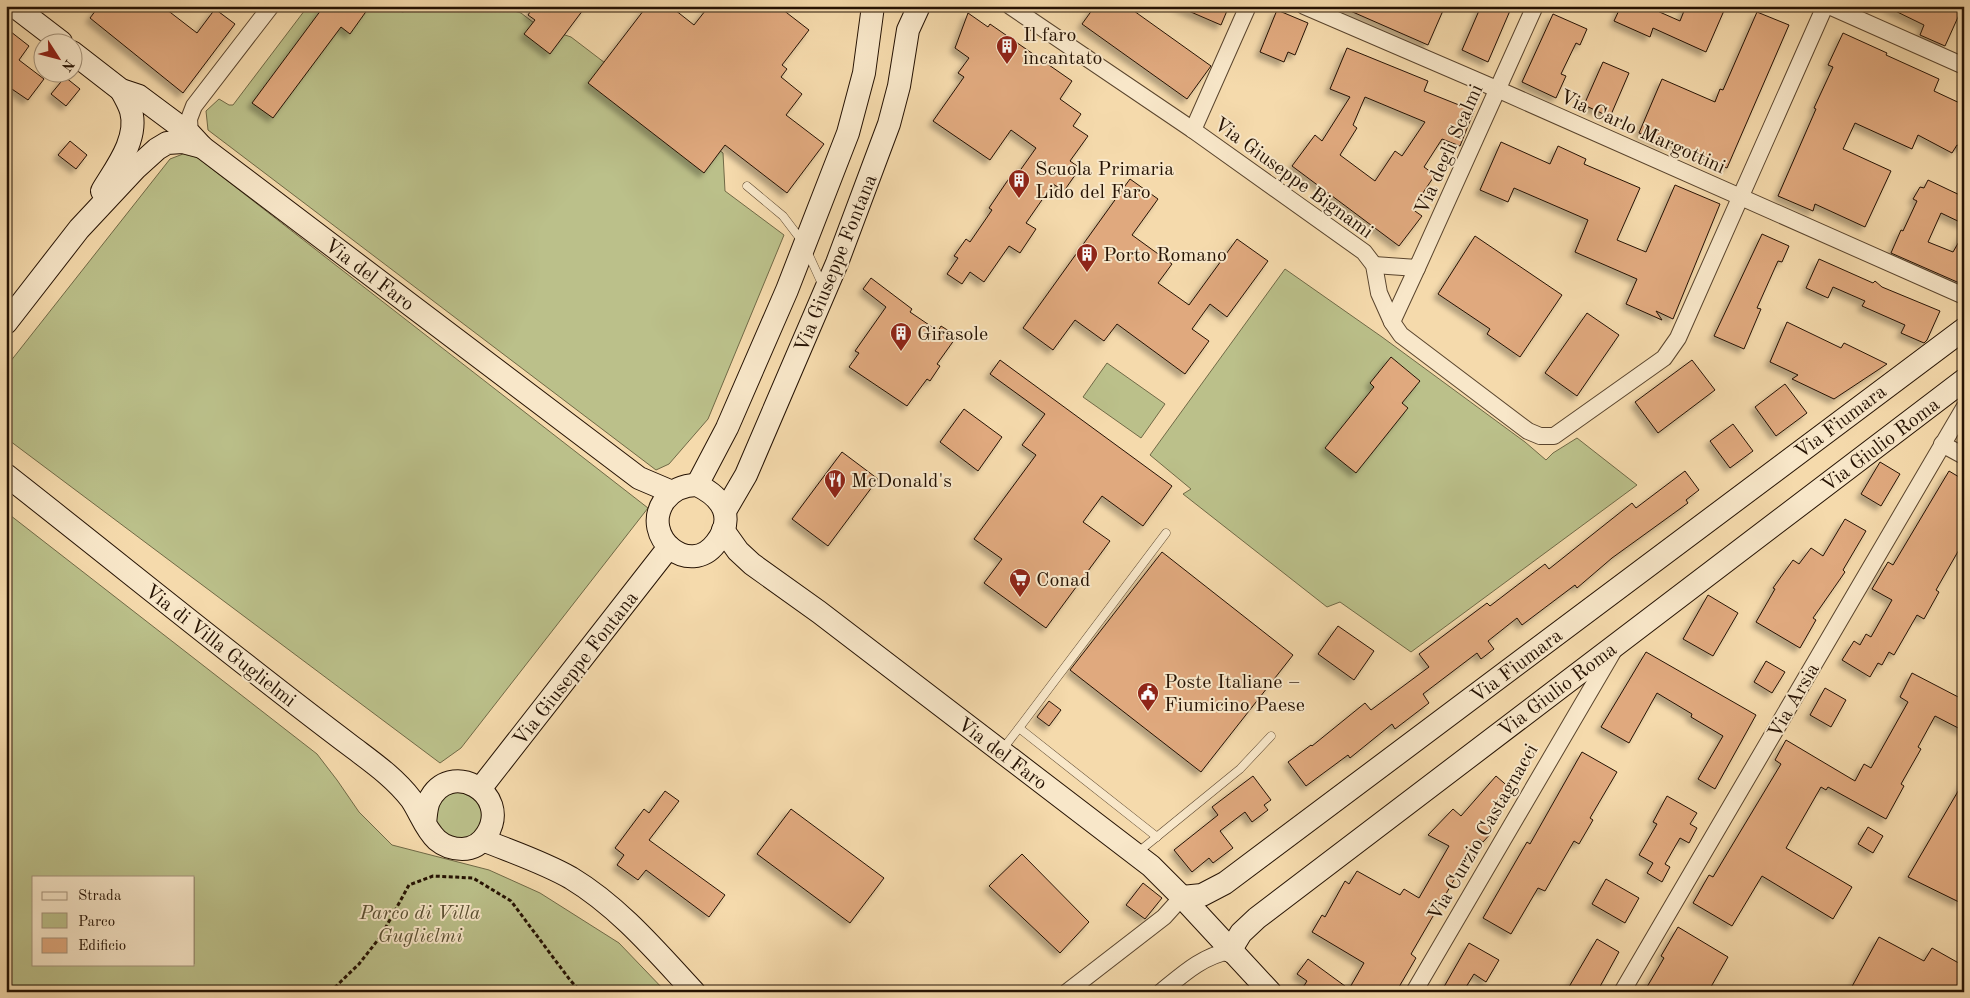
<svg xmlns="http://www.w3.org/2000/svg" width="1970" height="998" font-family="'Old Standard TT',serif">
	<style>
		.green { fill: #bbc08a; stroke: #706946; fill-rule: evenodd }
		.building { fill: #e0a97e; stroke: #251203; fill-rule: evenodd; filter: url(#shadow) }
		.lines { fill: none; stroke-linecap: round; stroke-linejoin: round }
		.lane-casing { stroke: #59442d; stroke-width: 9 }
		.street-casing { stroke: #59442d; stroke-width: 18 }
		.secondary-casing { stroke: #251203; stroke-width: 24 }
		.path { stroke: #251203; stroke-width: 3; stroke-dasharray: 4 2.5; stroke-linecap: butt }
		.lane { stroke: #f8e7c9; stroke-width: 8 }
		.street { stroke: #f8e7c9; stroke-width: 16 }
		.secondary { stroke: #f8e7c9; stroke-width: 22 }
		.labels { text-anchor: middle; stroke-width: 4; stroke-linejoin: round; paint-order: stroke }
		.poi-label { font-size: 20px; fill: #251203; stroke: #f8e7c9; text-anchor: start }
		.street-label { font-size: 20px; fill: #251203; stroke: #f8e7c9 }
		.park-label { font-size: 20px; font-style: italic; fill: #5a4f32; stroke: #f8e7c9 }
	</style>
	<defs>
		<filter id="shadow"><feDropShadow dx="-4.5" dy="4.5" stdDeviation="2.5" flood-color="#0004"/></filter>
	</defs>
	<rect width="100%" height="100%" fill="#f5daac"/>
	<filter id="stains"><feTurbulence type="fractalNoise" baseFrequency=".004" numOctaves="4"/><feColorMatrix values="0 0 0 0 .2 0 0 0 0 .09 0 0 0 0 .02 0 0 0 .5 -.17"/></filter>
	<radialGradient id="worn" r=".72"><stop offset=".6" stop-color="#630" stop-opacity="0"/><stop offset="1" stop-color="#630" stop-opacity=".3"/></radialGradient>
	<g class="green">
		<polygon points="308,6 394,6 402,12 430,6 498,6 521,13 538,26 571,37 723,153 725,191 784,235 708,419 669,464 656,470 208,130 206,111 219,99 229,105 233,105"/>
		<polygon points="183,154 198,158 648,508 461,748 440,763 6,438 6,367 170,159"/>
		<polygon points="1285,269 1382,337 1525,442 1546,460 1553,453 1577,438 1637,485 1411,652 1340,602 1327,607 1183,494 1191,489 1150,455"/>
		<polygon points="1107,363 1165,404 1141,438 1083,397"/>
		<path d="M 6,512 L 317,754 L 337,780 L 359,812 L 392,845 L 489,870 L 540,893 L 619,943 L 666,992 L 6,992 ZM 34,877 L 194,877 L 194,964 L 34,964 Z"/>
		<polygon points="461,789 477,797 484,819 472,837 455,841 436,829 435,803 442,795"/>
	</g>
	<g class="building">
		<polygon points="99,6 162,6 197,33 215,9 235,24 183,93 90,18"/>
		<polygon points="324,6 370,6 350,34 341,27 273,118 252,103"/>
		<polygon points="534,6 586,6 550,54 524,34 535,20 528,15"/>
		<polygon points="647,6 670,6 694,25 709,6 778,6 809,30 782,65 787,69 781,77 802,94 786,115 824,144 787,193 725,145 704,173 588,83"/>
		<polygon points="1095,6 1127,6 1211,66 1187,99 1082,24"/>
		<polygon points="1177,6 1229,6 1221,25"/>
		<polygon points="1339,6 1445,6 1428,45"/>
		<polygon points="1481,6 1512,6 1488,62 1462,50"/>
		<polygon points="1621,6 1646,6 1680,21 1686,6 1726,6 1706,52 1653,28 1650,37 1614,21"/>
		<polygon points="1885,6 1963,6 1945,46 1920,35 1924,25"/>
		<polygon points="1277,10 1308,23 1295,55 1288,52 1284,62 1260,52"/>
		<polygon points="1757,12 1789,25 1727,168 1669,142 1667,145 1639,133 1662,79 1715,102 1720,89 1723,90"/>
		<polygon points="968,13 988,27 990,24 1072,81 1060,99 1081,114 1073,126 1088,136 1070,161 1080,168 1064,191 1053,184 1026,223 1036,229 1020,253 1009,246 984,282 970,272 962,284 947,274 958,258 954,256 966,239 970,242 992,210 989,208 1010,177 1014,179 1036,148 1011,130 990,160 933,121 964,77 958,73 969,58 955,48"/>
		<polygon points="1553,14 1587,29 1580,45 1576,43 1561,74 1566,76 1556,98 1522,82"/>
		<polygon points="6,28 29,46 19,60 44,79 28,100 6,85"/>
		<polygon points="1843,33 1887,53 1886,55 1939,79 1934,91 1964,105 1964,147 1957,145 1952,153 1918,135 1912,149 1855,123 1843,149 1891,171 1865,227 1815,204 1813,211 1778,196 1816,109 1814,108 1833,67 1828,65"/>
		<path d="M 1347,48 L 1428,81 L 1424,91 L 1474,111 L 1460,146 L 1442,139 L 1424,167 L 1435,175 L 1412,209 L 1422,216 L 1399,246 L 1292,166 L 1315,135 L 1322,141 L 1350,97 L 1330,89 ZM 1365,97 L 1425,122 L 1402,156 L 1395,151 L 1375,181 L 1340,155 L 1357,128 L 1353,125 Z"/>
		<polygon points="1603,62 1629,73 1610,117 1584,105"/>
		<polygon points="65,77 80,89 66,106 51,94"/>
		<polygon points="70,141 87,155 76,169 58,155"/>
		<polygon points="1501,142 1550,164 1558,146 1586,159 1584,164 1640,188 1617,240 1646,252 1675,185 1720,204 1673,319 1656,311 1662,320 1626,304 1637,279 1575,252 1588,220 1514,188 1508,202 1480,190"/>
		<polygon points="1130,179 1158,199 1132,235 1172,264 1158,283 1189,305 1237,239 1268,261 1227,317 1210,304 1192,329 1209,341 1185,374 1117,324 1104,341 1075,320 1053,350 1023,328"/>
		<polygon points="1928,180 1964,197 1964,224 1941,213 1928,242 1953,252 1964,233 1964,285 1891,253 1901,230 1903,231 1917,201 1913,199 1920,187 1924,188"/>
		<polygon points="1762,234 1789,246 1782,262 1778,261 1757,308 1761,309 1744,349 1714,336"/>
		<polygon points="1475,236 1562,295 1520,357 1487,334 1490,329 1438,294"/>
		<polygon points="1819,259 1873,283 1875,281 1882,287 1940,311 1927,340 1924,343 1901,333 1905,325 1862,306 1865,301 1833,287 1828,298 1806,288"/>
		<polygon points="871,278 912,309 910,312 938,331 941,326 957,336 937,364 940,366 930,381 927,379 907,406 849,367 859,353 855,351 886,307 863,289"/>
		<polygon points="1587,313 1619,335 1577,396 1545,373"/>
		<polygon points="1787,322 1841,348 1844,343 1887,364 1834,399 1792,379 1798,375 1770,362"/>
		<polygon points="1391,357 1420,381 1402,403 1408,408 1356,473 1325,448 1374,387 1370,383"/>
		<polygon points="1000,360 1172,486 1143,526 1102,496 1083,522 1110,541 1046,628 984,583 1002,559 974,539 1036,455 1022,445 1045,414 990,374"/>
		<polygon points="1692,360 1715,390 1658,433 1635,402"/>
		<polygon points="1785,384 1807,413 1776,436 1755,407"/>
		<polygon points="964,409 1002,437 978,471 940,442"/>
		<polygon points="1733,424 1753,451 1730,468 1710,441"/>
		<polygon points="842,452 878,479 828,546 792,519"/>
		<polygon points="1880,462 1900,474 1881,506 1861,494"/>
		<polygon points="1685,471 1699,490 1686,500 1688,503 1612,558 1577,588 1575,585 1522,625 1517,618 1488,641 1494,649 1481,659 1477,653 1423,694 1429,703 1395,729 1392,724 1350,758 1348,755 1306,786 1288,762 1311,745 1312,746 1365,703 1371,710 1429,667 1419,654 1487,603 1490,606 1545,564 1549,569 1632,503 1636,508"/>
		<polygon points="1949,471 1964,480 1964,541 1936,590 1939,592 1924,619 1917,615 1894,655 1889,652 1882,665 1878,663 1870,677 1842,660 1854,641 1860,645 1866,634 1871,637 1892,600 1872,589 1888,562 1893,565"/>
		<polygon points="1845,519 1866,531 1843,570 1845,572 1813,618 1816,620 1800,648 1756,622 1775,589 1773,588 1793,560 1799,564 1811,548 1823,556"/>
		<polygon points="1162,552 1293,655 1201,772 1070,670"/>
		<polygon points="1708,595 1738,613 1713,656 1683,639"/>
		<polygon points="1338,626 1374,651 1354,680 1318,654"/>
		<polygon points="1646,652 1756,715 1715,789 1698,779 1723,736 1691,717 1692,714 1657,693 1629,743 1601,727"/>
		<polygon points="1766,661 1785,672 1772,693 1754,682"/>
		<polygon points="1912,673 1964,700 1964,731 1935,716 1918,747 1921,749 1901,784 1904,786 1886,819 1828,787 1826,790 1821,787 1786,848 1852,887 1833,919 1762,876 1732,926 1693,903 1709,875 1713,877 1781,764 1775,760 1786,740 1855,781 1864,764 1871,768 1908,702 1900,697"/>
		<polygon points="1825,688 1846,700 1831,727 1810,715"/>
		<polygon points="1049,701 1061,710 1049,726 1037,717"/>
		<polygon points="1582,752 1617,772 1590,818 1593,820 1579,844 1574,841 1545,891 1538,888 1511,934 1483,918 1527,842 1530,844"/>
		<polygon points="1253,776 1271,800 1264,805 1268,810 1252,822 1245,812 1220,831 1233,848 1213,863 1209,858 1192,872 1174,850 1218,815 1212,807"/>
		<polygon points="1496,776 1511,789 1501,801 1505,804 1487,826 1493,831 1483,842 1479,839 1459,866 1461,868 1411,954 1416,958 1396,992 1300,992 1307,981 1297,974 1308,959 1349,989 1364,963 1312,932 1322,915 1325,917 1345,881 1349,884 1357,871 1400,895 1404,889 1419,898 1449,846 1428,835 1453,809 1461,816"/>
		<polygon points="1964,781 1964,894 1959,902 1908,877"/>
		<polygon points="665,791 679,801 649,840 725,895 709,917 646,870 638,880 617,865 624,855 615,848 644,809 649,813"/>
		<polygon points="1667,796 1697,813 1690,824 1697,828 1689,843 1680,838 1665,864 1670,867 1662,882 1647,873 1653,863 1639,855 1657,824 1653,822"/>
		<polygon points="791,809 884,878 850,923 757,854"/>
		<polygon points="1868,827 1883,836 1873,853 1858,844"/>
		<polygon points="1022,854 1089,922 1060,953 989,886"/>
		<polygon points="1606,879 1639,898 1625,923 1592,904"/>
		<polygon points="1143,883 1162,898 1145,919 1126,905"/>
		<polygon points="1678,927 1728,957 1708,992 1644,992 1664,958 1661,956"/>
		<polygon points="1879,937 1924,961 1932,948 1964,966 1964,992 1849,992"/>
		<polygon points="1597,939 1619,952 1597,992 1566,992"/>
		<polygon points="1469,943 1499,960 1486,982 1474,974 1463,992 1441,992"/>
	</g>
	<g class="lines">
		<g class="lane-casing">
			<g id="lane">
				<polyline points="747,186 783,216 802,241"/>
				<polyline points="807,251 823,286"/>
				<polyline points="1019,728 1166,533"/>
				<polyline points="1002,750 1019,728 1157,837"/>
				<polyline points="1137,853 1240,769 1271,736"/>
			</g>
		</g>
		<g class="street-casing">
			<g id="street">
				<polyline points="1010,6 1193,130 1364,252 1374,265 1379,293 1392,322 1401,335 1528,431 1540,436 1554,436 1664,358 1678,338 1825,6"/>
				<polyline points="1304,6 1499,90 1964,296"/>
				<polyline points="1829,6 1964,66"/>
				<polyline points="1193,130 1248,6"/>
				<polyline points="190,134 189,119 194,106 271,6"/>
				<polyline points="1374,265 1417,268 1535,6"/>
				<polyline points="1392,322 1417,268"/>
				<polyline points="1942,444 1964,456"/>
				<polyline points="1067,992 1164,917 1182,897"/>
				<path d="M 1161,992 C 1182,975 1202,956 1230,951"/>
				<polyline points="1414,992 1614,650"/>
				<polyline points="1622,992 1964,408"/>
			</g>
		</g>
		<g class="secondary-casing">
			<g id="secondary">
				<polyline points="14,6 61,42"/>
				<polyline points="72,52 121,90 139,96 190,134 202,147 639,478 672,492"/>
				<path d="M 102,191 C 115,169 139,139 131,111 C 129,104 125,97 121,90"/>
				<polyline points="6,323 79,229 136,168 157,149 167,143 183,142 202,147"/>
				<path d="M 6,475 C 121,565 234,658 351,746 C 372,762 394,777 411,799 C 420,812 425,829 437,840 C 444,846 453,849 462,849 C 473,849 481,844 487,834 C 512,793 449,758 429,801 C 426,808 426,816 425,823"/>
				<polyline points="697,485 727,428 787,290 848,133 864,73 873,6"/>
				<path d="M 697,485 C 722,497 736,517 716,543 C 690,578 640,537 664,501 C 672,490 683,485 697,485 Z"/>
				<polyline points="725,511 746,475 837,263 889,124 899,86 908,30 919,6"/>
				<polyline points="723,530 738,551 752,564 819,612 1151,866 1182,897 1270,992"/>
				<polyline points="480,789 669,547"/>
				<path d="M 483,840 C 512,852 543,862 571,878 C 619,907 656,951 694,992"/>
				<polyline points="1182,897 1202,895 1225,883 1964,329"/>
				<polyline points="1230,951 1241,933 1257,918 1964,380"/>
			</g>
		</g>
		<polyline class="path" points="330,992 359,964 381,936 409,885 433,876 473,878 511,901 570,980 581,992"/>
		<use href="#lane" class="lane"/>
		<use href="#street" class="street"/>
		<use href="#secondary" class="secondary"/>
	</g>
	<defs>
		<g id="building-pin" transform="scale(1.125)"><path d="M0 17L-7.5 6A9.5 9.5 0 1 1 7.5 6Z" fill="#8f2418" stroke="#f8e7c9"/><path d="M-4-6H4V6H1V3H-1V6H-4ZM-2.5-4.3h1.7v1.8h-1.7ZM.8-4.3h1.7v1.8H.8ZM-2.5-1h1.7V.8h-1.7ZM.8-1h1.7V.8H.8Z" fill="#fff"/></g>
		<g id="restaurant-pin" transform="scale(1.125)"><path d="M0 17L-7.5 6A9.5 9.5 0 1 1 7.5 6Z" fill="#8f2418" stroke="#f8e7c9"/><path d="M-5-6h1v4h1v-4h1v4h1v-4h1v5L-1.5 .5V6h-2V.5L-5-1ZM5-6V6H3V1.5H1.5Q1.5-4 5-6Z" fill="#fff"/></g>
		<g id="supermarket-pin" transform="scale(1.125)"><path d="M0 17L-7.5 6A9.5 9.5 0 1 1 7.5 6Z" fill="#8f2418" stroke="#f8e7c9"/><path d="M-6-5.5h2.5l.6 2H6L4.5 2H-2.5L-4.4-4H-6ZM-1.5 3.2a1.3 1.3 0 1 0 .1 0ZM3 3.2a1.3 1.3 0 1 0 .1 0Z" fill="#fff"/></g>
		<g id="civic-pin" transform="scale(1.125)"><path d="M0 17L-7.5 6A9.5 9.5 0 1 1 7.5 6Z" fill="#8f2418" stroke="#f8e7c9"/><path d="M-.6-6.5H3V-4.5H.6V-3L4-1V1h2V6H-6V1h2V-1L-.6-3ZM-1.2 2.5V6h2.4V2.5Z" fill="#fff"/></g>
	</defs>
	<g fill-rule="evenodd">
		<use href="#building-pin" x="1007" y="46"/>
		<use href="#building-pin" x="1019" y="180"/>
		<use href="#building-pin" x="1087" y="254"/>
		<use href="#building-pin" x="901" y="333"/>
		<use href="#restaurant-pin" x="835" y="480"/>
		<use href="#supermarket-pin" x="1020" y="579"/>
		<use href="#civic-pin" x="1148" y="693"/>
	</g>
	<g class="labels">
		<g class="poi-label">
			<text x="1023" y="41">Il faro<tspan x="1023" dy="23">incantato</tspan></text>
			<text x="1035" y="175">Scuola Primaria<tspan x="1035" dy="23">Lido del Faro</tspan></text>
			<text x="1103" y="261">Porto Romano</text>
			<text x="917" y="340">Girasole</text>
			<text x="851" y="487">McDonald's</text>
			<text x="1036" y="586">Conad</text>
			<text x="1164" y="688">Poste Italiane –<tspan x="1164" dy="23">Fiumicino Paese</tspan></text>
		</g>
		<g class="street-label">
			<text transform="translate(1643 131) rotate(24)" y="7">Via Carlo Margottini</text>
			<text transform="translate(1448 149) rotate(-66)" y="7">Via degli Scalmi</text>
			<text transform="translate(1294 177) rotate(36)" y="7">Via Giuseppe Bignami</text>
			<text transform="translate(835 263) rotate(-68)" y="7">Via Giuseppe Fontana</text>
			<text transform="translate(370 274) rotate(37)" y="7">Via del Faro</text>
			<text transform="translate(1840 421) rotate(-37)" y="7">Via Fiumara</text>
			<text transform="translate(1880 444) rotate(-37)" y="7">Via Giulio Roma</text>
			<text transform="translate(221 645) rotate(38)" y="7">Via di Villa Guglielmi</text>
			<text transform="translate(1516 665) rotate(-37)" y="7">Via Fiumara</text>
			<text transform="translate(575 668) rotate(-52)" y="7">Via Giuseppe Fontana</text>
			<text transform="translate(1557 689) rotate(-37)" y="7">Via Giulio Roma</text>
			<text transform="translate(1793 700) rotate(-60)" y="7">Via Arsia</text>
			<text transform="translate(1003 753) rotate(37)" y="7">Via del Faro</text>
			<text transform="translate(1482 832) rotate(-60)" y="7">Via Curzio Castagnacci</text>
		</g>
		<g class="park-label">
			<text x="420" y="919">Parco di Villa<tspan x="420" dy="23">Guglielmi</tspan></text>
		</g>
	</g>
	<rect width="1970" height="998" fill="none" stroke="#f5daac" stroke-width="25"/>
	<rect x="8" y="8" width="1955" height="983" fill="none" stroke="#251203" stroke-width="2.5"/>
	<rect x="12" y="12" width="1945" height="973" fill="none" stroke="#251203"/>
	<rect x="32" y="876" width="162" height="90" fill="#f8e7c9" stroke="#a4927a"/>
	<rect x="42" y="892" width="25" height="8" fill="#f8e7c9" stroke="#a4927a"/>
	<text x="78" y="900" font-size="15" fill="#251203">Strada</text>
	<rect x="42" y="913" width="25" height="15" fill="#bbc08a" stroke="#a4927a"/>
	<text x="78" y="926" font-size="15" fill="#251203">Parco</text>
	<rect x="42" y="938" width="25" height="15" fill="#e0a97e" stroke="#a4927a"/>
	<text x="78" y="950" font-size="15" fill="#251203">Edificio</text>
	<g transform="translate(58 58) rotate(126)"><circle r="24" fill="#f8e7c9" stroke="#a4927a"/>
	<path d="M0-4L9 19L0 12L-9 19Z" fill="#8f2418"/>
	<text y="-8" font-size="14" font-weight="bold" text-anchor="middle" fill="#251203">N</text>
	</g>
	<rect width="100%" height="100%" filter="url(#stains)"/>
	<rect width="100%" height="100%" fill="url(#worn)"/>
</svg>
